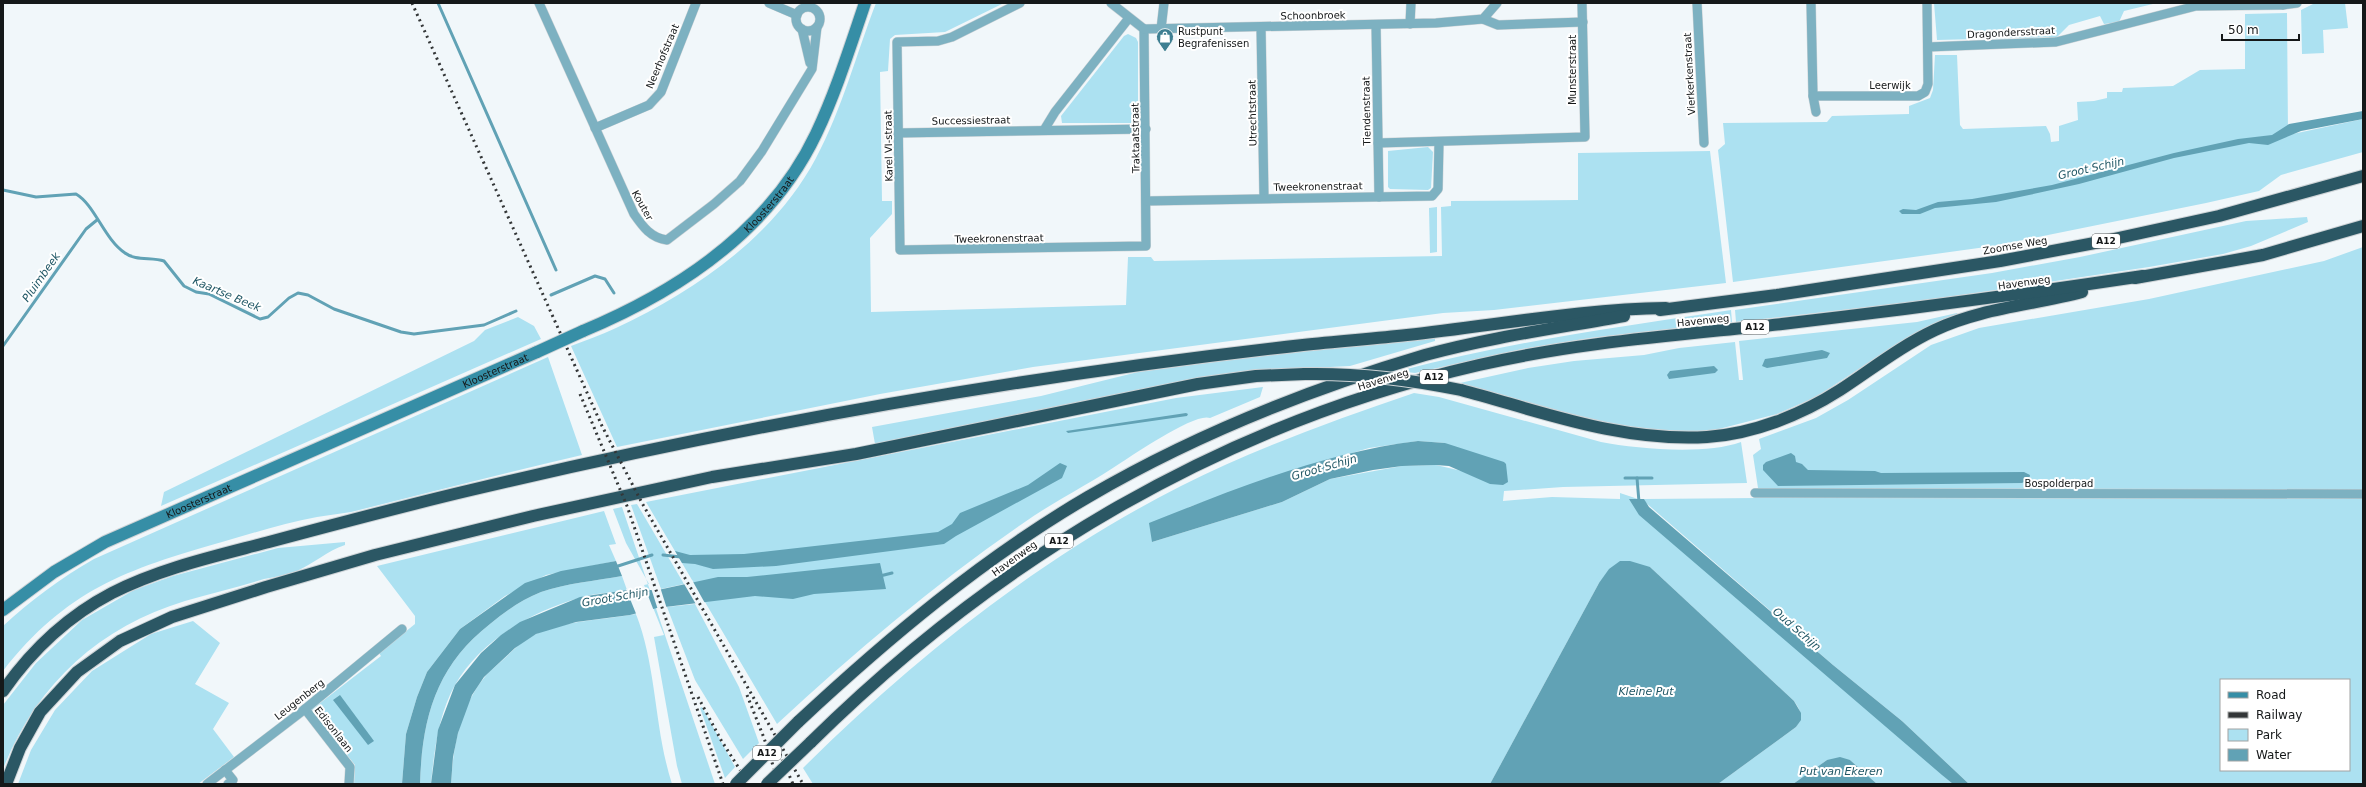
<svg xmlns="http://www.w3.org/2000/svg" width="2366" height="787" font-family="'DejaVu Sans',sans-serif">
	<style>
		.green { fill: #ace1f1; fill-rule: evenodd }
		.water { fill: #61a2b5 }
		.pier { fill: #f1f7fa }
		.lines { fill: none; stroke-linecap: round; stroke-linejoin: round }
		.stream { stroke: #61a2b5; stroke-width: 3 }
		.street-casing { stroke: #ced3d6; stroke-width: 10 }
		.secondary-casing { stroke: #ced3d6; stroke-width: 14 }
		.highway-casing { stroke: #ced3d6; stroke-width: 14 }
		.street { stroke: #7db1c1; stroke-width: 9 }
		.secondary { stroke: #368ea6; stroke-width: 12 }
		.highway { stroke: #2b5764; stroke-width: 12 }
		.rail { stroke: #333637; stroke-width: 3; stroke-dasharray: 2 4; stroke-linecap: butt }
		.secondary-bridge-casing { stroke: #ced3d6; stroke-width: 14; stroke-linecap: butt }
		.highway-bridge-casing { stroke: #ced3d6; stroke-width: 14; stroke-linecap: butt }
		.secondary-bridge { stroke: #368ea6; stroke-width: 12 }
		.highway-bridge { stroke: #2b5764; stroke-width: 12 }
		.labels { text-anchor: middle; stroke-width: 4; stroke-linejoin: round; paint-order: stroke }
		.shield { fill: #fff; stroke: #5b5d5e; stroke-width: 1 }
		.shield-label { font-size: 9px; font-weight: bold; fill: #151819 }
		.street-label { font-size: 10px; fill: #151819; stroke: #fff }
		.poi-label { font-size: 10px; fill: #151819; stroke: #fff; text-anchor: start }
		.water-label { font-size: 11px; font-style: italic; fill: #1f5664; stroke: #fff }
	</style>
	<rect width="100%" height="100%" fill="#f1f7fa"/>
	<g class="green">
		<path d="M 876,3 L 1004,3 L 945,32 L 895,35 L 890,39 L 888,71 L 880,72 L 882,201 L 892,201 L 892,214 L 870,238 L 871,312 L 1126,305 L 1128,257 L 1151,257 L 1154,261 L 1442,256 L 1441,207 L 1451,206 L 1451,201 L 1578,200 L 1578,153 L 1710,151 L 1726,283 L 1494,310 L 1443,313 L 1033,367 L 880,394 L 617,447 L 571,346 C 586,340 601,335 616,328 C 695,291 774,237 816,158 C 842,109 856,55 876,3 Z"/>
		<polygon points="1934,3 2157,3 2124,11 2119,22 2104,24 2100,16 2069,25 2057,37 1937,40"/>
		<polygon points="2315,3 2345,3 2348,28 2323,30 2324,53 2302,54 2301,10"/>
		<polygon points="2287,13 2288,135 2363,119 2363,152 2281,175 2259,191 2206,203 1993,246 1733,282 1718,150 1725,144 1723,123 1827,122 1832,116 1909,114 1909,106 1930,98 1933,90 1935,55 1957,55 1960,125 1963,129 2046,126 2050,134 2051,142 2059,141 2059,126 2078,120 2077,102 2094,101 2107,98 2107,92 2122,92 2123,88 2173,86 2200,70 2245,69 2245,14"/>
		<polygon points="1128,34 1136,38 1138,42 1138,120 1131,123 1062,123 1061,116 1124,36"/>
		<polygon points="1428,147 1433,152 1431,188 1428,190 1390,189 1388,187 1388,151"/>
		<polygon points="1437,207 1437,252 1430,253 1429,208"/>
		<polygon points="2307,217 2308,222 2251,246 2223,254 2149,267 1921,301 1736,322 1735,310 1992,273 2080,257 2246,221"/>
		<path d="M 2363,247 L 2363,784 L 1969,784 L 1902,721 L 1833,665 L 1645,502 L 1644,499 L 1758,498 L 1758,488 L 1753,455 L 1761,449 L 1759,439 L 1816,418 L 1848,400 L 1931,345 L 1979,328 L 2149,299 L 2324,261 ZM 2221,680 L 2349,680 L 2349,770 L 2221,770 Z"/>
		<path d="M 1731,310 L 1732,322 L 1590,338 L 1522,349 L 1415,373 L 1399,371 C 1508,342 1619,327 1731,310 Z"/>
		<polygon points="1957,313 1958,316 1897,344 1816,397 1777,414 1715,430 1685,433 1614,427 1460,383 1528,368 1574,361 1644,355 1679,348 1735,342 1739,380 1743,380 1739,341 1917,322"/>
		<polygon points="518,317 534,326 541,339 161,506 164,492 474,341 485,330"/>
		<polygon points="1435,338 1435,341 1350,366 1271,370 1137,391 875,444 872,427 1041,396 1138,372 1304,350"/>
		<path d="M 548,357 L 582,455 C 505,473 428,493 351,512 C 340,514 328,515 317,517 C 285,523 253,533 222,542 C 127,569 66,590 3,671 L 3,626 C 31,600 61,578 94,559 Z"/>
		<path d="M 1263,387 L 1260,397 L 1210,418 C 1196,412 1136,453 1122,462 C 1090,484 1054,501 1022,524 C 935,584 855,652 777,724 L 646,502 L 1176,398 Z"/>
		<path d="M 1414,393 L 1439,397 L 1601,442 C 1638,449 1705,455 1741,442 L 1747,483 L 1563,487 L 1504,491 L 1503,501 L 1552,497 L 1620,499 L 1620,493 L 1638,499 L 1953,784 L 1877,784 L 1850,760 L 1827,760 L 1793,784 L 1718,784 L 1796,727 C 1803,716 1801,711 1794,701 L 1650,567 L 1599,583 L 1490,784 L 813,784 L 803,768 C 914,658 1041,557 1181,486 C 1256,448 1335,420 1414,393 ZM 1418,441 L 1445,443 L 1462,471 L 1436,465 L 1402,466 L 1330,479 L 1282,502 L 1152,542 L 1189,507 L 1332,459 L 1369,448 Z"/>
		<polygon points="637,504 684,584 661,589 631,505"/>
		<polygon points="622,507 715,784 682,784 677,766 654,637 664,635 644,585 649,584 626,543 613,509"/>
		<polygon points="604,511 616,544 609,545 616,561 546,575 505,596 460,629 427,672 417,697 406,734 402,784 354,784 355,765 311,710 381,656 379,653 415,624 415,616 377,566"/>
		<path d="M 345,542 L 345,545 C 327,551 313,564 297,571 C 287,575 275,577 264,579 C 238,587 212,593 185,601 C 99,627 36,685 3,769 L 3,705 L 36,663 L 82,620 L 134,590 L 173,576 L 278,548 Z"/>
		<path d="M 622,576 L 627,590 C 612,593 594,593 579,598 C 531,612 481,640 455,685 C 439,713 434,751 431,784 L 420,784 C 422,718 436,666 490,624 C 506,611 521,600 541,592 C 567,583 595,581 622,576 Z"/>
		<polygon points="695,604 739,687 759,743 743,759 695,680 667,607"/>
		<path d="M 636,614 C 657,668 654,728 672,784 L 451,784 C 453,748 460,707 484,678 C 490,670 499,664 506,657 C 515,648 526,638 538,633 C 569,620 603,620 636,614 Z"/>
		<polygon points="193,621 220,643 195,684 229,703 213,729 234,757 198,784 18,784 31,750 55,710 92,671 151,634"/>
		<polygon points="702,707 735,767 725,778 700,708"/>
	</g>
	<g class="water">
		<polygon points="2363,111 2363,119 2301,131 2268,145 2249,143 2174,158 2079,184 2029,195 1996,202 1935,208 1920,214 1902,214 1899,211 1903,209 1916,210 1938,202 1972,199 2052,185 2174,153 2238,139 2272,135 2289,124"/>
		<polygon points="1822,350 1830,353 1827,358 1767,368 1762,366 1765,359"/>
		<polygon points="1714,366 1718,370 1715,373 1669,379 1667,375 1670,371"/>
		<polygon points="1186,413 1188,414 1187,416 1068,433 1066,431"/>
		<path d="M 1418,441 L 1445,443 L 1504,462 L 1506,464 L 1508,482 L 1503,485 L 1490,484 L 1449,466 L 1436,465 L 1402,466 L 1373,470 L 1330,479 L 1282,502 L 1152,542 L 1149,523 C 1235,489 1325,452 1418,441 Z"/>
		<polygon points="1791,453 1795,456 1796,462 1802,464 1808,470 1875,471 1881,473 2024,472 2030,475 2029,480 2022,483 1778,486 1763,470 1763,465 1766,462"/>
		<polygon points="1060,463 1067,466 1062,478 956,536 944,544 776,566 713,569 695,564 682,563 675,551 690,555 744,554 938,532 952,524 960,513 1028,485"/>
		<polygon points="1629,499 1644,499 1649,507 1833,665 1902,721 1969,784 1953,784 1942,775 1639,515"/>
		<path d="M 616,561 L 622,576 C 595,581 567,583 541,592 C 521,600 506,611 490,624 C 436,666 422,718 420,784 L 402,784 L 406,734 L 417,697 L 427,672 L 460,629 L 525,583 L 561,571 Z"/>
		<polygon points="1620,561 1630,561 1650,567 1794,701 1801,713 1801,720 1796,727 1718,784 1490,784 1599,583 1609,569"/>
		<polygon points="880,563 886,589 814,594 793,599 755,596 657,608 630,615 576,622 536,634 515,648 484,677 472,695 458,733 453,757 451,784 431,784 438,730 455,685 481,653 501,635 520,622 580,597 627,590 658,590 718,577 747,577"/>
		<polygon points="340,695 374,741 368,745 333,700"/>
		<polygon points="1840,757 1850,760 1877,784 1793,784 1827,760"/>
	</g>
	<g class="pier">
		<polygon points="692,580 706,605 697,606 683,582"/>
		<polygon points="660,587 661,590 667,609 658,610 651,588"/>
		<polygon points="645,588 654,611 637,616 626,589"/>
	</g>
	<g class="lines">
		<g class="stream">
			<polyline points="438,3 556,270"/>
			<path d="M 3,190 L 36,197 L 76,194 C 95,205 104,239 125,253 C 135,261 152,257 164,261 L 184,286 L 196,292 L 209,294 L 260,319 L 268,317 L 289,298 L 298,293 L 308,295 L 334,309 L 401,332 L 414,334 L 484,325 L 516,311"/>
			<polyline points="551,295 595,276 605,279 614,293"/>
			<polyline points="3,346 86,229 97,220"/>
			<polyline points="1625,478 1652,478"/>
			<polyline points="1637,478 1639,502"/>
			<polyline points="663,555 681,557"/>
			<polyline points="615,567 652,555"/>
			<polyline points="880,576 892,573"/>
		</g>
		<g class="street-casing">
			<g id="street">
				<path d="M 539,3 L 634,214 C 643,227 651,238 667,240 L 714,204 L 740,181 L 762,151 L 812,69 L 817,27"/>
				<polyline points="769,3 797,15"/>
				<polyline points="1020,3 952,37 938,41 897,42 900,250 1146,246 1144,29"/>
				<polyline points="1111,3 1144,29"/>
				<polyline points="1697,3 1704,143"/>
				<polyline points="1811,3 1813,96 1816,112"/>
				<polyline points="2283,5 2297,3"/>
				<circle cx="808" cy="19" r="12"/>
				<polyline points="1483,19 1498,25 1583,22"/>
				<polyline points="1410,24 1411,3"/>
				<polyline points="1376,25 1379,197"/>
				<polyline points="1261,27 1264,198"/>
				<polyline points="802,29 810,63"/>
				<polyline points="1144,29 1436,23 1483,19 1497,3"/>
				<polyline points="1161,29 1164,3"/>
				<polyline points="1928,47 2056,42 2196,6 2283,5 2284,3"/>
				<polyline points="1813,96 1918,96 1925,92 1928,84 1927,3"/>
				<polyline points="595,128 649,105 661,92 696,3"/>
				<polyline points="1044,130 1055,112 1129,18"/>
				<polyline points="898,133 1146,129"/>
				<polyline points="1378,143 1585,137 1582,3"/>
				<polyline points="1147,201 1432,196 1438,189 1439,143"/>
				<polyline points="1755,493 2363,494"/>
				<polyline points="305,709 350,767 349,784"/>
				<polyline points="225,770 233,780 228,784"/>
				<polyline points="207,784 305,709 402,629"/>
			</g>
		</g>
		<g class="secondary-casing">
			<g id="secondary">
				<path id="s1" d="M 583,331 C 679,291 770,231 816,134 C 836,92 850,47 865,3"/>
				<path id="s2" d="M 3,610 L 54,572 L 105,542 L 537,352"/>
			</g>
		</g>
		<g class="highway-casing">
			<g id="highway">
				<polyline points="2135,278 2263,255 2363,226"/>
				<polyline points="1660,310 1777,295 2000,261 2100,242 2219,216 2363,176"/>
				<path d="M 1461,390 C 1543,412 1621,442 1707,437 C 1753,434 1801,415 1840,390 C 1872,369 1901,346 1935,330 C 1981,308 2034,305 2082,292"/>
				<path d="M 3,691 C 31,651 68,616 112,593 C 161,568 216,556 269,542 C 336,524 403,506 471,490 C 745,425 1023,376 1303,345 C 1337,341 1372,339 1407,335 C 1493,326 1580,309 1666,308"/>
				<path d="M 798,722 C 887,639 982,559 1088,497 C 1194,435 1307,390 1425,355 C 1491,337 1558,328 1624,316"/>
				<path d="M 810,743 C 997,558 1222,424 1479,365 C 1578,342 1681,335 1782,324 C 1903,310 2023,294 2143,276"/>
				<polyline points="6,784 20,748 40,712 77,672 120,641 172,617 266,587 375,555 533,516 712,477 856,454 1198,384 1256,376 1305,374"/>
			</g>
		</g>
		<use href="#street" class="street"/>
		<use href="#secondary" class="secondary"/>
		<use href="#highway" class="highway"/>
		<g class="rail">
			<polyline points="412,3 602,426 642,503 803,784"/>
			<polyline points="580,394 627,506 723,784"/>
			<polyline points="747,695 764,738 779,784"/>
			<polyline points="698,697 721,740 749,784"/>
			<polyline points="780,754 793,784"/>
		</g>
		<g class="secondary-bridge-casing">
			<polyline id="secondary-bridge" points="537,352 583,331"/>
		</g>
		<g class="highway-bridge-casing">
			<g id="highway-bridge">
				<path d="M 1305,374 C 1360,373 1408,379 1461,390"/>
				<polyline points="736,784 798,722"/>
				<polyline points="767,784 810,743"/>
			</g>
		</g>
		<use href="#secondary-bridge" class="secondary-bridge"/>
		<use href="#highway-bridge" class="highway-bridge"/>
	</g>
	<defs>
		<g id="shop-pin" transform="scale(0.9)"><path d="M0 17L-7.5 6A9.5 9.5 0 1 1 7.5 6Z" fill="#3e7f92" stroke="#fff"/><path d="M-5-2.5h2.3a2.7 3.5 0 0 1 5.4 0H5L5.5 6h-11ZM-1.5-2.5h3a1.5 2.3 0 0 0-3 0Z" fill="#fff"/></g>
	</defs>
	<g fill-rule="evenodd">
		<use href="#shop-pin" x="1165" y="37"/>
	</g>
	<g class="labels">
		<g class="shield">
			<rect x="2092" y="234" width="28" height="14" rx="3"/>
			<rect x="1741" y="320" width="28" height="14" rx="3"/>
			<rect x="1420" y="370" width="28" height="14" rx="3"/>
			<rect x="1045" y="534" width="28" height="14" rx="3"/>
			<rect x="753" y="746" width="28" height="14" rx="3"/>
		</g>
		<g class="shield-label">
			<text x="2106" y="244">A12</text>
			<text x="1755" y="330">A12</text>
			<text x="1434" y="380">A12</text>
			<text x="1059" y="544">A12</text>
			<text x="767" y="756">A12</text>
		</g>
		<g class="street-label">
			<text transform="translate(1313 15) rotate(-1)" y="4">Schoonbroek</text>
			<text transform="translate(2011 32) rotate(-3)" y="4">Dragondersstraat</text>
			<text transform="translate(662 56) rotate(-67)" y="4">Neerhofstraat</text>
			<text transform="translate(1572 70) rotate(-90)" y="4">Munsterstraat</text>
			<text transform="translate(1689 74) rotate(-93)" y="4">Vierkerkenstraat</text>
			<text x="1890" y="89">Leerwijk</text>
			<text transform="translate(1366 111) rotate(-91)" y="4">Tiendenstraat</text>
			<text transform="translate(1252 113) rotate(-91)" y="4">Utrechtstraat</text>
			<text transform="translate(971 120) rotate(-1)" y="4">Successiestraat</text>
			<text transform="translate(1135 138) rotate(-91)" y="4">Traktaatstraat</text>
			<text transform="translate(888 146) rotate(-91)" y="4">Karel VI-straat</text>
			<text transform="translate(1318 186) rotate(-1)" y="4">Tweekronenstraat</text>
			<text dy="4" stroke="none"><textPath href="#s1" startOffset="227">Kloosterstraat</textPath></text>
			<text transform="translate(643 205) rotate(61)" y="4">Kouter</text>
			<text transform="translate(999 238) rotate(-1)" y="4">Tweekronenstraat</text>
			<text transform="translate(2015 245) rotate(-10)" y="4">Zoomse Weg</text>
			<text transform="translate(2024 282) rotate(-8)" y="4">Havenweg</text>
			<text transform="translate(1703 320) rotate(-6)" y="4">Havenweg</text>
			<text dy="4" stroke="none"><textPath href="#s2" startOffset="549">Kloosterstraat</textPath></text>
			<text transform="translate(1383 379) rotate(-17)" y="4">Havenweg</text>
			<text x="2059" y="487">Bospolderpad</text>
			<text dy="4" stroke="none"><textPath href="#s2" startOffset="225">Kloosterstraat</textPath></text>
			<text transform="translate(1014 558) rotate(-36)" y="4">Havenweg</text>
			<text transform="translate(299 699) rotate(-38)" y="4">Leugenberg</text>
			<text transform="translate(334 729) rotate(52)" y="4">Edisonlaan</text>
		</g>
		<g class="poi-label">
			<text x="1178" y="35">Rustpunt<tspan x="1178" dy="12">Begrafenissen</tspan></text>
		</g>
		<g class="water-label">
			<text transform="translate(2091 168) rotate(-13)" y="4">Groot Schijn</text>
			<text transform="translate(41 277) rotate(-55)" y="4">Pluimbeek</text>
			<text transform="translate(227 294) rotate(23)" y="4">Kaartse Beek</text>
			<text transform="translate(1324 467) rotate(-16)" y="4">Groot Schijn</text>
			<text transform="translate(615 597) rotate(-10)" y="4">Groot Schijn</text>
			<text transform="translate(1797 629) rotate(41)" y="4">Oud Schijn</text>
			<text x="1646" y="695">Kleine Put</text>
			<text x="1841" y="775">Put van Ekeren</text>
		</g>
	</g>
	<rect width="2366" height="787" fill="none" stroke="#151819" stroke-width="8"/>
	<rect x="2220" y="679" width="130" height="92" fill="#ffffff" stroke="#a1a3a3"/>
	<rect x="2228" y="692" width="20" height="6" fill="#368ea6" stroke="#a1a3a3"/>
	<text x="2256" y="699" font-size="12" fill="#151819">Road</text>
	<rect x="2228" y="712" width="20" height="6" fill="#333637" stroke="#a1a3a3"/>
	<text x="2256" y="719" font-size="12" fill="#151819">Railway</text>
	<rect x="2228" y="729" width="20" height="12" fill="#ace1f1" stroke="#a1a3a3"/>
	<text x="2256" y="739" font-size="12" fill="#151819">Park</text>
	<rect x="2228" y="749" width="20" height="12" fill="#61a2b5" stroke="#a1a3a3"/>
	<text x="2256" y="759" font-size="12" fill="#151819">Water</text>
	<path d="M2222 34v6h77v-6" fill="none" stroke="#151819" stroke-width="2"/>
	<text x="2228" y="34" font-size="12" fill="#151819" stroke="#ffffff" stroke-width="3" paint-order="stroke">50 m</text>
</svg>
